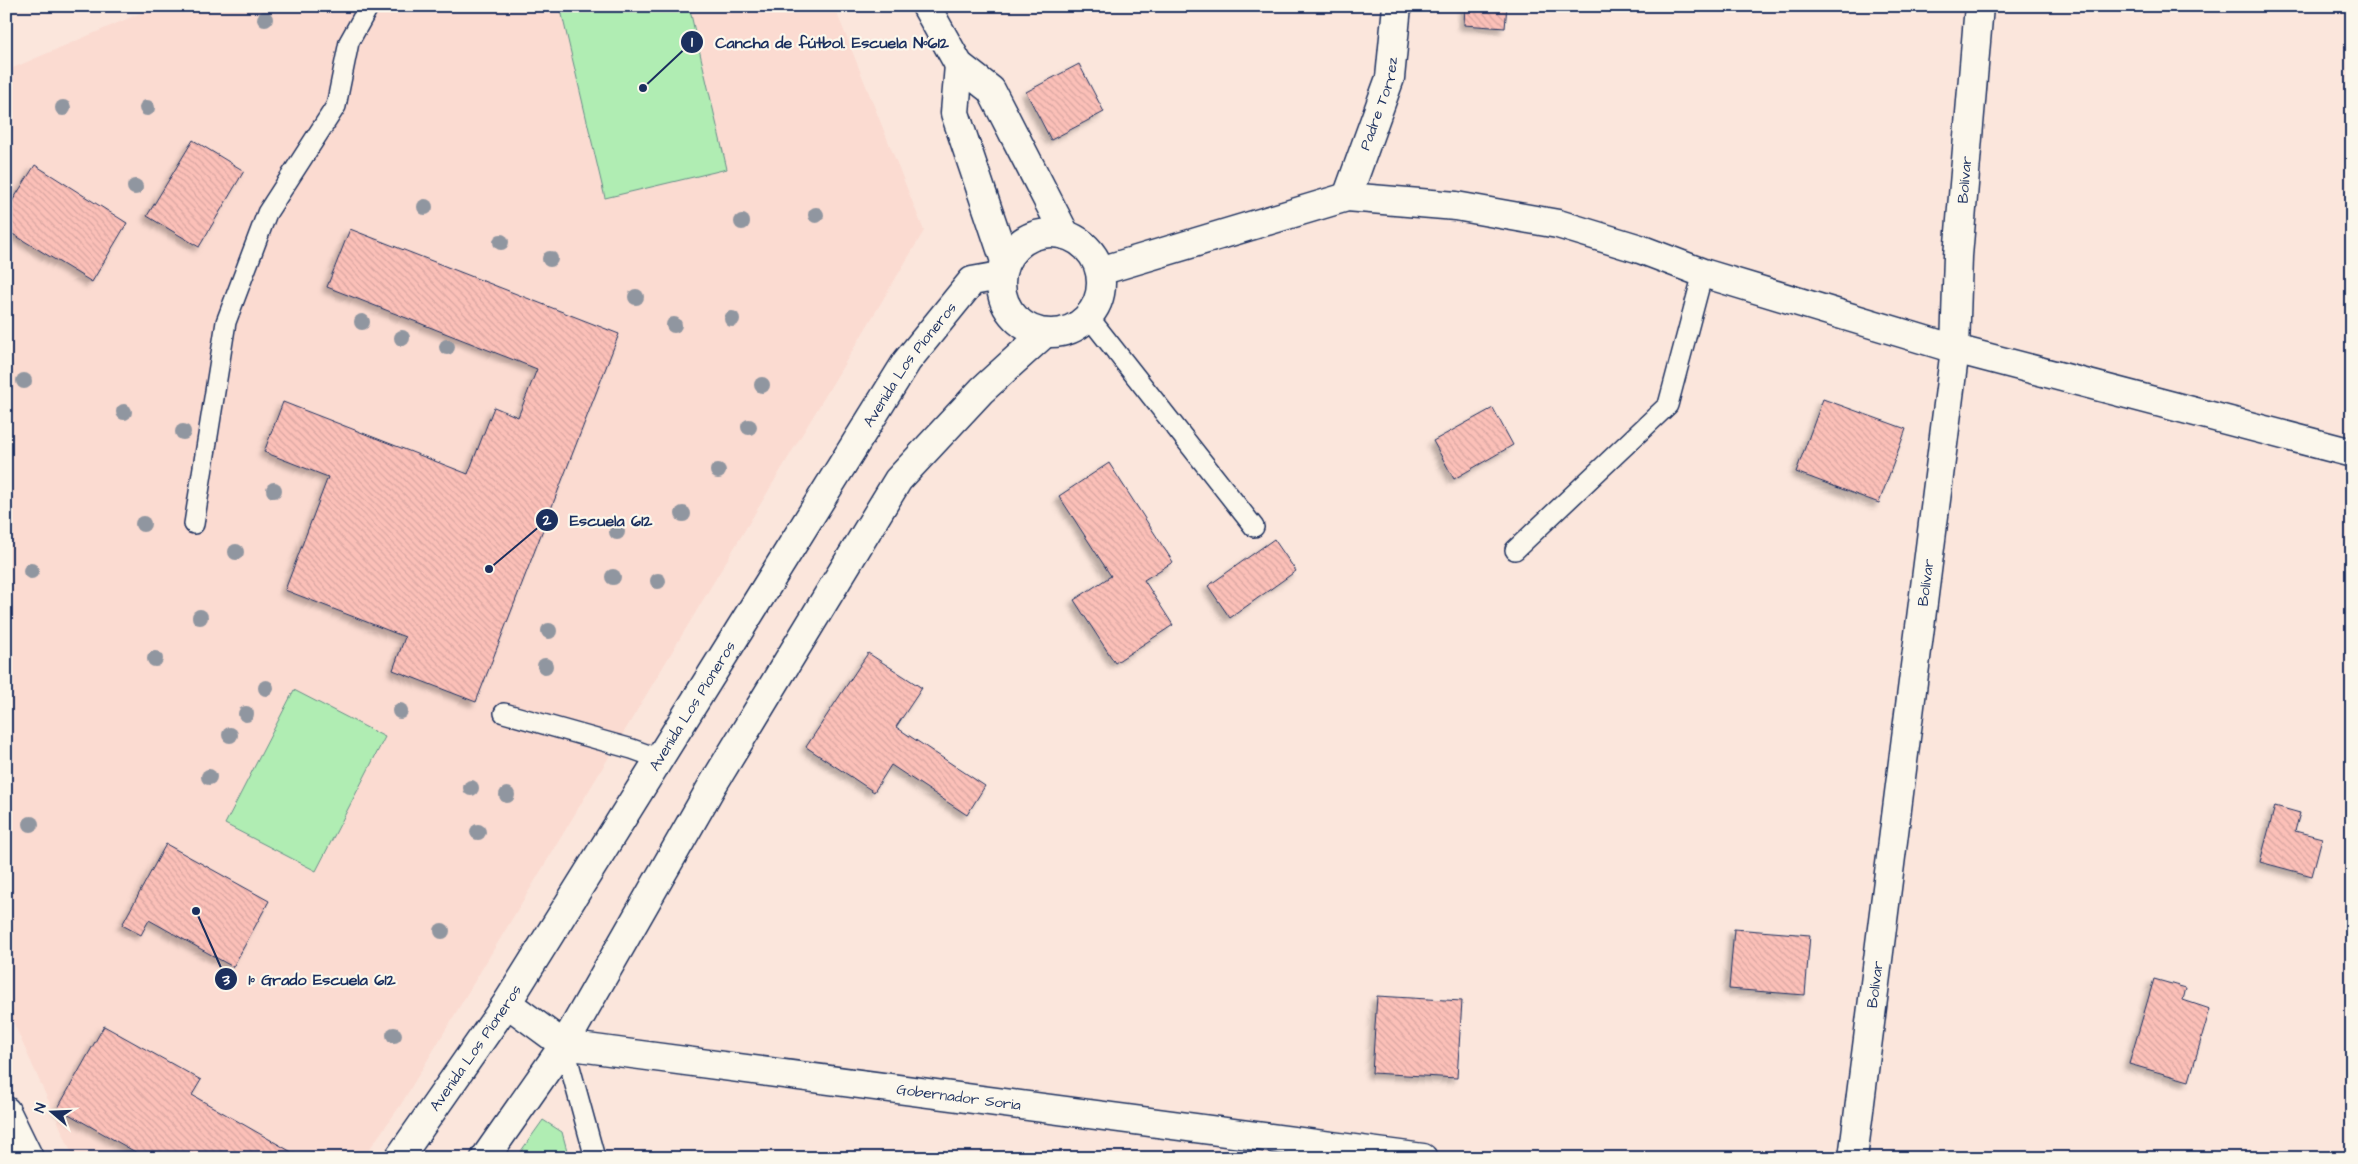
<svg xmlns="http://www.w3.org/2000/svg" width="2358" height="1164" font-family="'Architects Daughter',sans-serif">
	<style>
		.built { fill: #fbdbd1 }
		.green { fill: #b0edb3; stroke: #668e88 }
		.building { fill: url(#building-back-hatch); stroke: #1b2f5e; filter: url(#shadow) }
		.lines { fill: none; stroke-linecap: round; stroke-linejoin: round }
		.service-casing { stroke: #1b2f5e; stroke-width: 22 }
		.minor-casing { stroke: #1b2f5e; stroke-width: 31 }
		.secondary-casing { stroke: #1b2f5e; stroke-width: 31 }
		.service { stroke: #fbf7ec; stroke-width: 19 }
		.minor { stroke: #fbf7ec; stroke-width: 28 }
		.secondary { stroke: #fbf7ec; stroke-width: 28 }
		.tree { fill: #9096a0 }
		.labels { text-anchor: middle; stroke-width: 4.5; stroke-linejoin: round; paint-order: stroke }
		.street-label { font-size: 15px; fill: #1b2f5e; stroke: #fbf7ec }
		.leader { fill: none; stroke: #1b2f5e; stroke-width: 2 }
		.callout-dot { fill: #1b2f5e; stroke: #fbf7ec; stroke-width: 2 }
		.mark-label { font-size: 15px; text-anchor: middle; font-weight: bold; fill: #fff }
		.callout-label { font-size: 16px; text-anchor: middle; font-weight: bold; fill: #1b2f5e; stroke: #fbf7ec; stroke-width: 4.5; stroke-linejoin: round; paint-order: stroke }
	</style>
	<defs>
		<pattern id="building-back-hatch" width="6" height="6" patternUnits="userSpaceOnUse" patternTransform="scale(1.25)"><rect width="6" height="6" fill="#fcc0b8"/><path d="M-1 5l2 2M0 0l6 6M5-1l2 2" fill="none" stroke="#d7a5a1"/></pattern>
		<filter id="shadow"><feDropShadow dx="-4.5" dy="4.5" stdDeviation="2.5" flood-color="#0004"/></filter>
	</defs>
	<rect width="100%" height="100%" fill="#fbe6dc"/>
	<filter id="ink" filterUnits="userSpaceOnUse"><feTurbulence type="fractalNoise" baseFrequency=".02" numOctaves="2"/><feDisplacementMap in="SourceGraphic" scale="10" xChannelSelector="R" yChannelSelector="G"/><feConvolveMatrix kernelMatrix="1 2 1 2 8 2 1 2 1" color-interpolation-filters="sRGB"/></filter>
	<g filter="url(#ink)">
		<polygon class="built" points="157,6 834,6 924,231 400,1106 363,1158 74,1158 6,1006 6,71"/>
		<g class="green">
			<polygon points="560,6 689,6 727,169 605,198"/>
			<polygon points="294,690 385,737 316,871 225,824"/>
			<polygon points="543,1120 562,1132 569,1158 516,1158"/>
		</g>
		<g class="building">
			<polygon points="1465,6 1507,6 1505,28 1464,25"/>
			<polygon points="1079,64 1104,112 1051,140 1026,92"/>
			<polygon points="193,140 244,171 199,247 147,216"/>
			<polygon points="35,165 127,223 92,282 6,230 6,211"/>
			<polygon points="350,229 619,334 476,702 393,670 405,637 285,590 328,477 264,452 283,402 468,474 494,407 518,417 537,369 327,287"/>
			<polygon points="1823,399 1906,429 1879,503 1796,472"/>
			<polygon points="1493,408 1513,445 1454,479 1433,441"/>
			<polygon points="1109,463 1173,562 1144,580 1173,625 1115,663 1074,600 1111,576 1059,496"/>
			<polygon points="1274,539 1296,571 1230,618 1208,586"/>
			<polygon points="868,653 922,688 896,727 985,786 967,815 891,765 874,792 806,747"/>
			<polygon points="2275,806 2300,813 2295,831 2322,838 2312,876 2260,862"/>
			<polygon points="166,844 269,901 233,967 149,920 141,935 122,925"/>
			<polygon points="1734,929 1810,935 1805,995 1729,989"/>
			<polygon points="2154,979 2186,988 2183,1000 2210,1009 2189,1081 2129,1064"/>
			<polygon points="1377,996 1462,1001 1457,1078 1372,1073"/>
			<polygon points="104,1026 201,1080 192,1095 302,1158 146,1158 58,1108"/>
		</g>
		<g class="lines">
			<g class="service-casing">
				<g id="service">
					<polyline points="1088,316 1254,527"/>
					<polyline points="194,524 226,322 267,213 336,106 349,42 369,6"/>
					<polyline points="1515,550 1668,405 1703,273"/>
					<polyline points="504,713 632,749 660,759"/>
					<polyline points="564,1045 595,1158"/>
				</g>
			</g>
			<g class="minor-casing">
				<g id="minor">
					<path id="s1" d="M 1347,197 L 1390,78 L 1397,6"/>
					<polyline points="1100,271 1347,197 1456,206 1558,224 1640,249 1703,273 1955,349 2352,453"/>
					<path id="s2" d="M 507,1003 L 564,1045 L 1423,1158"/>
					<polyline points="6,1111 29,1158"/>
					<path id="s3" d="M 1853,1158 L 1955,349 L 1958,256 L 1979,6"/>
				</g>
			</g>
			<g class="secondary-casing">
				<g id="secondary">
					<polyline points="926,6 959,65 991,90 1065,234"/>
					<polyline points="959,65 955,113 1005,261"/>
					<circle cx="1051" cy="283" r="50"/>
					<path id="s4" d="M 399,1158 L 507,1003 L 907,361 L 972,281 L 1000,276"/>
					<polyline points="485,1158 564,1045 712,786 898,480 982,390 1045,333"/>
				</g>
			</g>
			<use href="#service" class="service"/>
			<use href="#minor" class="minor"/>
			<use href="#secondary" class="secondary"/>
		</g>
		<g class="tree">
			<circle cx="265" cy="19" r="8"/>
			<circle cx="63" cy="108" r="8"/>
			<circle cx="147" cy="108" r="8"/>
			<circle cx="135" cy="187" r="8"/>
			<circle cx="425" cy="207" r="8"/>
			<circle cx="816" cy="215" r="8"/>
			<circle cx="742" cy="222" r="8"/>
			<circle cx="501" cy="242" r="8"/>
			<circle cx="550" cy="259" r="8"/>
			<circle cx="636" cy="297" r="8"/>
			<circle cx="732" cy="319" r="8"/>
			<circle cx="362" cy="322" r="8"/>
			<circle cx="674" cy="325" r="8"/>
			<circle cx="402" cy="338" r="8"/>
			<circle cx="447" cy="347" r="8"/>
			<circle cx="24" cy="381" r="8"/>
			<circle cx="762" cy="385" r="8"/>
			<circle cx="124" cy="412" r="8"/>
			<circle cx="749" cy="427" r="8"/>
			<circle cx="183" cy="432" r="8"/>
			<circle cx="718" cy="471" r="8"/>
			<circle cx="274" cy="490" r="8"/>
			<circle cx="683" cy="514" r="8"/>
			<circle cx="143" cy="524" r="8"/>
			<circle cx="617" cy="532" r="8"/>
			<circle cx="236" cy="552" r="8"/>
			<circle cx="31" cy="571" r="8"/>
			<circle cx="613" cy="577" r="8"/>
			<circle cx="658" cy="581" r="8"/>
			<circle cx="200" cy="617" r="8"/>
			<circle cx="549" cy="631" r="8"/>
			<circle cx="155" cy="659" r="8"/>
			<circle cx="545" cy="666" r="8"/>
			<circle cx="266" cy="688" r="8"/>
			<circle cx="400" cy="711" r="8"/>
			<circle cx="246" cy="714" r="8"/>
			<circle cx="230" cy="735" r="8"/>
			<circle cx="209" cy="777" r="8"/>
			<circle cx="471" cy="788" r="8"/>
			<circle cx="507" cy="795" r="8"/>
			<circle cx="31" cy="824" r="8"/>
			<circle cx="478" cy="832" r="8"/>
			<circle cx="442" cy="931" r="8"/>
			<circle cx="394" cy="1035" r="8"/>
		</g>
	</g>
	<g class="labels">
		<g class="street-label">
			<text dy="5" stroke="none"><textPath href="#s1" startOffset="99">Padre Torrez</textPath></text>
			<text dy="5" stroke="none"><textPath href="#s3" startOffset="985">Bolívar</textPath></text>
			<text dy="5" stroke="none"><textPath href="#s4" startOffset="944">Avenida Los Pioneros</textPath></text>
			<text dy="5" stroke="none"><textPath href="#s3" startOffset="580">Bolívar</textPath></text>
			<text dy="5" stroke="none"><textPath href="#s4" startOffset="539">Avenida Los Pioneros</textPath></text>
			<text dy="5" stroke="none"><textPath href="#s3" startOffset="175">Bolívar</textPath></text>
			<text dy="5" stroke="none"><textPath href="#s4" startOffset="134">Avenida Los Pioneros</textPath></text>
			<text dy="5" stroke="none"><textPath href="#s2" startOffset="469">Gobernador Soria</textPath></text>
		</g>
	</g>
	<path class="leader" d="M643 88L692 42M489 569L547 520M196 911L226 979"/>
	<g class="callout-dot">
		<circle cx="643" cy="88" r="5"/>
		<circle cx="489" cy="569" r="5"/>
		<circle cx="196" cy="911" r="5"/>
		<circle cx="692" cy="42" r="12"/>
		<circle cx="547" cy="520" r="12"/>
		<circle cx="226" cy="979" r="12"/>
	</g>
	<g class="mark-label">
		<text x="692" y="47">1</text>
		<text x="547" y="525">2</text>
		<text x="226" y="985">3</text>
	</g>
	<g class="callout-label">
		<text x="832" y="48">Cancha de fútbol. Escuela Nº612</text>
		<text x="611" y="526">Escuela 612</text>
		<text x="322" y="985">1º Grado Escuela 612</text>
	</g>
	<rect width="2358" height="1164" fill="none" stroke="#fbf7ec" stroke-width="25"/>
	<rect x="12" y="12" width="2333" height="1139" fill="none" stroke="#1b2f5e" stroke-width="2" filter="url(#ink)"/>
	<g transform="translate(52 1112) rotate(289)" stroke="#fbf7ec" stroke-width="4" paint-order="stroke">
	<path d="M0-4L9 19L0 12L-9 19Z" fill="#1b2f5e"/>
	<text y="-8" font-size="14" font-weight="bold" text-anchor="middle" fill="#1b2f5e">N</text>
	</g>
</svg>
